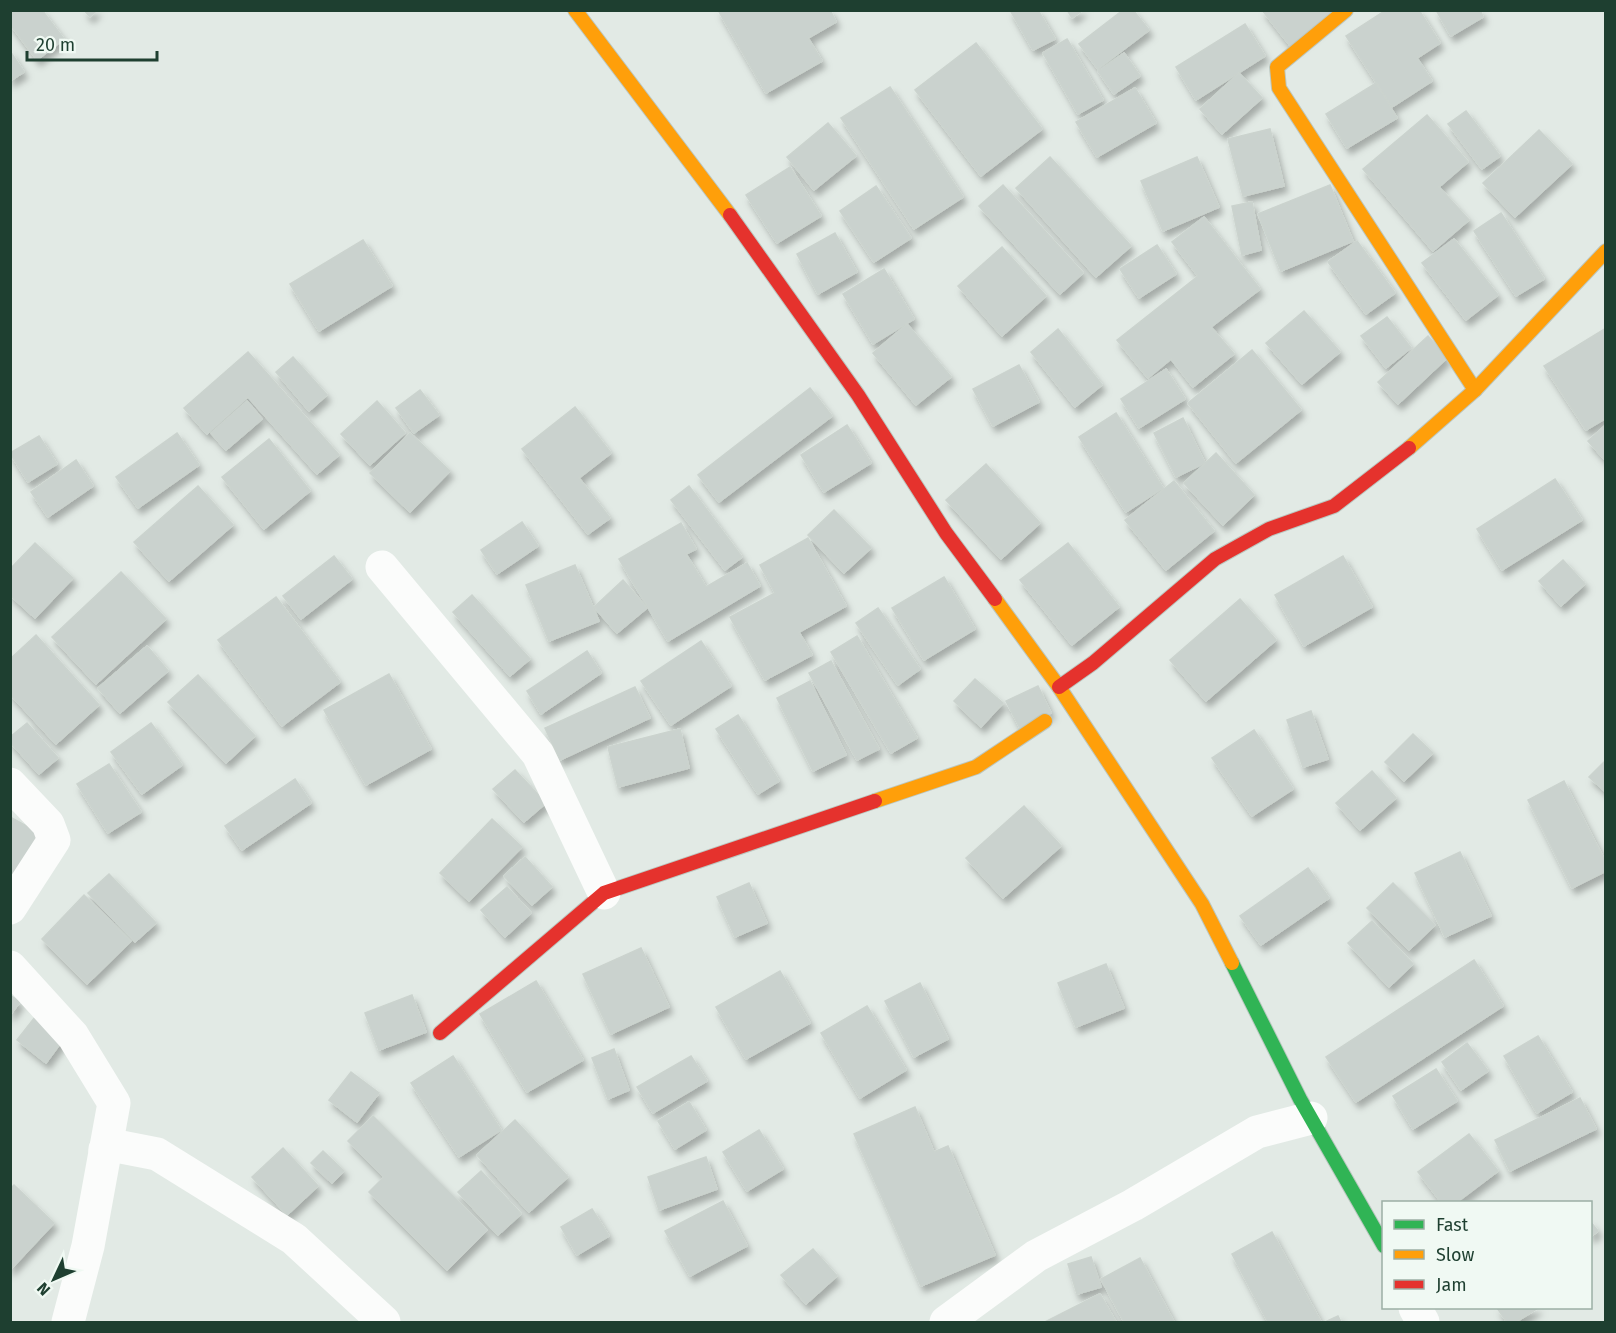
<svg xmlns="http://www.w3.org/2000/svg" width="1616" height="1333" font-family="'Fira Sans',sans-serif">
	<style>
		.building { fill: #cad2ce; stroke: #cbd3ce; stroke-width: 1.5; filter: url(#shadow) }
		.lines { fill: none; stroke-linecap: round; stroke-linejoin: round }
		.fast-casing { stroke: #bbc7c0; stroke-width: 16 }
		.slow-casing { stroke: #bbc7c0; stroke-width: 16 }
		.jam-casing { stroke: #bbc7c0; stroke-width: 16 }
		.street { stroke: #fbfcfb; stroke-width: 33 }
		.fast { stroke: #30b455; stroke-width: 14 }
		.slow { stroke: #ff9f0a; stroke-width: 14 }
		.jam { stroke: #e5322d; stroke-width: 14 }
	</style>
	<defs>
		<filter id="shadow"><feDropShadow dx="3.5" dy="6" stdDeviation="3" flood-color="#0004"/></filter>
	</defs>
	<rect width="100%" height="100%" fill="#e2eae5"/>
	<g class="building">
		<polygon points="10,10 42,10 64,39 37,60 10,24"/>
		<polygon points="84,10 97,10 90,17"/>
		<polygon points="718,10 830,10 836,22 808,38 822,61 766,93"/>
		<polygon points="1010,10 1038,10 1055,39 1033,50"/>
		<polygon points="1067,10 1083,10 1072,18"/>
		<polygon points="1123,10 1133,10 1149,30 1098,69 1079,44"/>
		<polygon points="1262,10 1339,10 1292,48"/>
		<polygon points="1386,10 1419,10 1440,43 1417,58 1432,81 1392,107 1346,36"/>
		<polygon points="1436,10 1480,10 1483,17 1451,36"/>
		<polygon points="1245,24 1265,56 1196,100 1176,67"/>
		<polygon points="1067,39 1103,100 1078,114 1043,53"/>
		<polygon points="976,43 1042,129 981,176 915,90"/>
		<polygon points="10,51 24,72 10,81"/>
		<polygon points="1124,53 1140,76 1114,94 1098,71"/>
		<polygon points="1239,73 1262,98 1222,134 1200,109"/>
		<polygon points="1376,83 1397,118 1347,148 1326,114"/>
		<polygon points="890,87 963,197 914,229 841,118"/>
		<polygon points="1135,88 1156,123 1097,157 1076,122"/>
		<polygon points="1466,111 1500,156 1482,169 1448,124"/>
		<polygon points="1427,115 1468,162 1439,187 1469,220 1433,251 1363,169"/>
		<polygon points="828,123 856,156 814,190 787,157"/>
		<polygon points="1270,129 1284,186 1243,196 1228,139"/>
		<polygon points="1539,130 1572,164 1515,217 1483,183"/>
		<polygon points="1050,157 1131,246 1096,277 1016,188"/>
		<polygon points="1197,157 1219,207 1163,231 1141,181"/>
		<polygon points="790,167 821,216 777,243 746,195"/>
		<polygon points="1003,185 1083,273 1060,294 979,206"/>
		<polygon points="1330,185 1353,241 1281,271 1258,214"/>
		<polygon points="876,186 911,238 874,262 840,211"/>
		<polygon points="1252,202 1261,250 1242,255 1232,206"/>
		<polygon points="1501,213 1544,279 1516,296 1474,231"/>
		<polygon points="1204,217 1260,289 1211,327 1234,354 1193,387 1171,359 1148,378 1117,340 1198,276 1172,242"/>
		<polygon points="835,233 857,272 818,294 797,254"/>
		<polygon points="1454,239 1498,295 1466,320 1422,263"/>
		<polygon points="363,240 392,286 319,331 290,284"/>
		<polygon points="1357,241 1395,293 1366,314 1328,262"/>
		<polygon points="1157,245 1176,274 1139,298 1120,269"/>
		<polygon points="1002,247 1046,296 1002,336 958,286"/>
		<polygon points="884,269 914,319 873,344 843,294"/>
		<polygon points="1304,311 1340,352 1302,384 1266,343"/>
		<polygon points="1387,317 1411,348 1386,368 1361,336"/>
		<polygon points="907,324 951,377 916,405 873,353"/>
		<polygon points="1606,328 1606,418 1586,430 1544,366"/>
		<polygon points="1058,329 1102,385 1075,407 1031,352"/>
		<polygon points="1428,336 1447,358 1398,404 1378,382"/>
		<polygon points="1252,350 1301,410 1236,463 1188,403"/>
		<polygon points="248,352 339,455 317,474 248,397 207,434 184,408"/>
		<polygon points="293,357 327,395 309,411 276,372"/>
		<polygon points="1019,365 1039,402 993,426 973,389"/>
		<polygon points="1166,369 1185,399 1139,428 1121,399"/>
		<polygon points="810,388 832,416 719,502 698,475"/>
		<polygon points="420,390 439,415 414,433 396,408"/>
		<polygon points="247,401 262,419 226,450 211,433"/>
		<polygon points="377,401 405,433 370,465 341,434"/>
		<polygon points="575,407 611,453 579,478 610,518 588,534 522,449"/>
		<polygon points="1116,413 1163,488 1126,512 1079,437"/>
		<polygon points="1183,418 1205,463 1176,477 1154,433"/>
		<polygon points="847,425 871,463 824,492 801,455"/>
		<polygon points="1606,425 1606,461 1588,441"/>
		<polygon points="177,433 199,465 138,508 116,477"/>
		<polygon points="410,433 450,471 410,512 370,473"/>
		<polygon points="39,436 57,464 28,482 10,453"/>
		<polygon points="269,439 310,491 264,529 222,477"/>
		<polygon points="1216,453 1254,495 1223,525 1184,483"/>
		<polygon points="76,460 93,486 48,517 31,492"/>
		<polygon points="986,464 1040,523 1001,559 946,500"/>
		<polygon points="1555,479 1582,520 1502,570 1477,529"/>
		<polygon points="1174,481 1214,531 1166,570 1125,520"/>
		<polygon points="198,486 233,525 169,581 134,542"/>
		<polygon points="689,486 742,557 725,570 671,500"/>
		<polygon points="834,510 871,548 844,573 808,535"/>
		<polygon points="522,522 538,546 497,574 481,550"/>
		<polygon points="681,523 696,549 686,554 706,587 747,563 760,586 668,641 619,559"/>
		<polygon points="808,538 846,606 799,632 812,655 765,680 730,617 775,593 760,565"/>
		<polygon points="35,543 73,578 35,618 10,595 10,569"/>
		<polygon points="1068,543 1119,607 1072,645 1020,580"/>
		<polygon points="334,556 352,579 301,619 283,596"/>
		<polygon points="1343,556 1372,607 1304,646 1275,595"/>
		<polygon points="1563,560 1585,584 1561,606 1539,581"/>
		<polygon points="575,565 599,621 549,641 526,585"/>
		<polygon points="121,572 166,619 96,684 52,637"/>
		<polygon points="944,577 975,629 924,660 892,608"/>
		<polygon points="623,580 647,608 617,633 594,607"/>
		<polygon points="472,595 530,659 510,676 453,612"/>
		<polygon points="276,597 340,682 282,726 218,640"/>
		<polygon points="1240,599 1276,640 1206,701 1170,660"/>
		<polygon points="878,608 920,669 898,685 856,623"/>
		<polygon points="36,635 99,705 56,744 10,694 10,659"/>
		<polygon points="857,636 917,738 891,753 831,652"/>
		<polygon points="701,641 731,686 671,725 641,681"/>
		<polygon points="147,646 168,671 120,713 98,688"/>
		<polygon points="587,651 601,673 541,714 527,691"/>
		<polygon points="831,661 879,749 857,760 809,673"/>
		<polygon points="389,674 431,749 366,785 324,710"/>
		<polygon points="198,675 255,736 226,763 168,702"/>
		<polygon points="975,679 1003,703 981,727 954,701"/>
		<polygon points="810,681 846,755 813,771 777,698"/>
		<polygon points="1038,686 1051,713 1020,728 1006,701"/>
		<polygon points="635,687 650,718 560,760 545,728"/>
		<polygon points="1311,711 1328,759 1303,767 1287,720"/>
		<polygon points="738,715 779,781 758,794 716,729"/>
		<polygon points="27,723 58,758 39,774 10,742 10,737"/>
		<polygon points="151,723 182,765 142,794 111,752"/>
		<polygon points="680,729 689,768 618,787 608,747"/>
		<polygon points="1254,730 1293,789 1252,816 1212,758"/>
		<polygon points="1413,734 1433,753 1404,781 1385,762"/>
		<polygon points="1606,760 1606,792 1589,777"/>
		<polygon points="109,764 141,812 108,833 77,784"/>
		<polygon points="515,770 546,803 524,822 493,789"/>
		<polygon points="1372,771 1396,798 1360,830 1336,803"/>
		<polygon points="295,779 311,803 242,850 225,826"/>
		<polygon points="1564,781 1606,863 1606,871 1572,888 1528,800"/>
		<polygon points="1024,806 1061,846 1003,898 966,858"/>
		<polygon points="10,817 41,834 10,889"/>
		<polygon points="492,819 522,847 469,901 440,873"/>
		<polygon points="1460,852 1491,916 1445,937 1415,873"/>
		<polygon points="525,857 552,887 532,905 504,876"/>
		<polygon points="1308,868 1329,898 1261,945 1240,916"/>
		<polygon points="109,874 156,923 135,942 88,893"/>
		<polygon points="749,883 767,923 735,937 717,897"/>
		<polygon points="1393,883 1435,925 1409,950 1367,908"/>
		<polygon points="507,887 531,913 505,937 481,910"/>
		<polygon points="84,895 131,941 87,984 42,939"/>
		<polygon points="1372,921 1413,964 1389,987 1348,943"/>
		<polygon points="641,948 669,1007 611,1034 583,974"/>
		<polygon points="1474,960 1503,1006 1356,1102 1326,1057"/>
		<polygon points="1106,964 1124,1008 1076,1027 1058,983"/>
		<polygon points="780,971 810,1023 746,1059 716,1007"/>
		<polygon points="536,981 583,1060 527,1092 480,1014"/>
		<polygon points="920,983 948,1039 914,1057 885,1001"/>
		<polygon points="10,995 20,1002 10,1015"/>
		<polygon points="412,995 426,1032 379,1050 365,1013"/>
		<polygon points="867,1006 906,1070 860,1098 821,1033"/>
		<polygon points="35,1017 63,1040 46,1063 17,1040"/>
		<polygon points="1538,1036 1572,1092 1537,1113 1504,1056"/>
		<polygon points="1467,1043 1488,1071 1461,1090 1442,1062"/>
		<polygon points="614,1049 629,1090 608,1099 592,1058"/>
		<polygon points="453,1056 501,1130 459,1157 411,1083"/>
		<polygon points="691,1056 707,1081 653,1113 637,1087"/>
		<polygon points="1436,1069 1457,1101 1413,1129 1393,1096"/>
		<polygon points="351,1072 379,1093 357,1122 329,1100"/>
		<polygon points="1580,1098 1596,1129 1510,1171 1495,1140"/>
		<polygon points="689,1102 706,1130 675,1149 658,1121"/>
		<polygon points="915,1107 934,1152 948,1146 995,1255 921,1286 854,1134"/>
		<polygon points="373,1116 487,1230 447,1270 369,1192 384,1177 348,1141"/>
		<polygon points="515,1120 568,1177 529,1212 477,1155"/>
		<polygon points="759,1130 783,1169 747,1191 723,1152"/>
		<polygon points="1469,1134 1498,1171 1457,1202 1441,1202 1418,1172"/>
		<polygon points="283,1148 318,1186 287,1215 252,1177"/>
		<polygon points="323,1151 344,1171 332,1183 311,1163"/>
		<polygon points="706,1157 717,1189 659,1210 648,1177"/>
		<polygon points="481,1171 521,1214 498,1235 458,1192"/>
		<polygon points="14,1185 54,1223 10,1270 10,1189"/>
		<polygon points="723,1201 747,1246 690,1276 665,1231"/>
		<polygon points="592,1209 609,1236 577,1255 561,1227"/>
		<polygon points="1590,1221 1598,1231 1590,1237"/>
		<polygon points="1272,1232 1321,1322 1268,1322 1232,1254"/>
		<polygon points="813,1249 837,1276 806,1304 781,1275"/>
		<polygon points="1091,1257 1101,1287 1077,1294 1068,1264"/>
		<polygon points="1140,1258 1174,1322 1124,1322 1101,1279"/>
		<polygon points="1100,1294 1116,1322 1045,1322"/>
		<polygon points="1497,1308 1538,1308 1516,1322 1507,1322"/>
		<polygon points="1338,1316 1341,1322 1325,1322"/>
	</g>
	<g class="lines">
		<g class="fast-casing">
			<polyline id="fast" points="1232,963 1300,1099 1384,1246"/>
		</g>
		<g class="slow-casing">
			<g id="slow">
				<polyline points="575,10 730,215"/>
				<polyline points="1346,10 1277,67 1279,88 1475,390"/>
				<polyline points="1409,448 1475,390 1606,251"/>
				<polyline points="995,599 1059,687 1202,904 1232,963"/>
				<polyline points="875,801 976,767 1045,721"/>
			</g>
		</g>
		<g class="jam-casing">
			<g id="jam">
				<polyline points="730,215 858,395 946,533 995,599"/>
				<polyline points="1059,687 1093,663 1215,559 1269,529 1334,506 1409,448"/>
				<polyline points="440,1033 604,893 875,801"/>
			</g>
		</g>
		<g class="street">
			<polyline points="382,567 538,754 604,893"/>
			<polyline points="10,784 48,824 54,840 10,908"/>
			<polyline points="10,967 73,1036 114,1103 88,1246 68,1322"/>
			<polyline points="107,1152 105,1150 106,1153 111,1145 157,1154 294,1239 384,1322"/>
			<polyline points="1415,1308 1423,1322"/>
			<polyline points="946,1322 1036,1256 1133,1205 1257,1132 1311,1118"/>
		</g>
		<use href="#fast" class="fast"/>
		<use href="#slow" class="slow"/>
		<use href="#jam" class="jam"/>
	</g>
	<rect width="1616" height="1333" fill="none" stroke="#1e3f30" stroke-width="24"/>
	<rect x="1382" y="1201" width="210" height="108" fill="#f0f9f3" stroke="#9cafa5" stroke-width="1.5"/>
	<rect x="1394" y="1220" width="30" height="9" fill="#30b455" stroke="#9cafa5" stroke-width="1.5"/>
	<text x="1436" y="1231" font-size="18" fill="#1e3f30">Fast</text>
	<rect x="1394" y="1250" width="30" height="9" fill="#ff9f0a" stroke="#9cafa5" stroke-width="1.5"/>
	<text x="1436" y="1261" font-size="18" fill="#1e3f30">Slow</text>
	<rect x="1394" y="1280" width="30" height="9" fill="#e5322d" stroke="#9cafa5" stroke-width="1.5"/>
	<text x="1436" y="1291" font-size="18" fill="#1e3f30">Jam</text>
	<g transform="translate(54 1279) rotate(226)" stroke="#f0f9f3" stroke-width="4.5" paint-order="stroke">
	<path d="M0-4.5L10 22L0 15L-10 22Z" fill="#1e3f30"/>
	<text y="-9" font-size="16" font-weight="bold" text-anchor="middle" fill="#1e3f30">N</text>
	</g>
	<path d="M27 51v9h130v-9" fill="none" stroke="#1e3f30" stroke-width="3"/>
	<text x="36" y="51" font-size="18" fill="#1e3f30" stroke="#f0f9f3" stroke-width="4.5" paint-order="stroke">20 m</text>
</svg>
